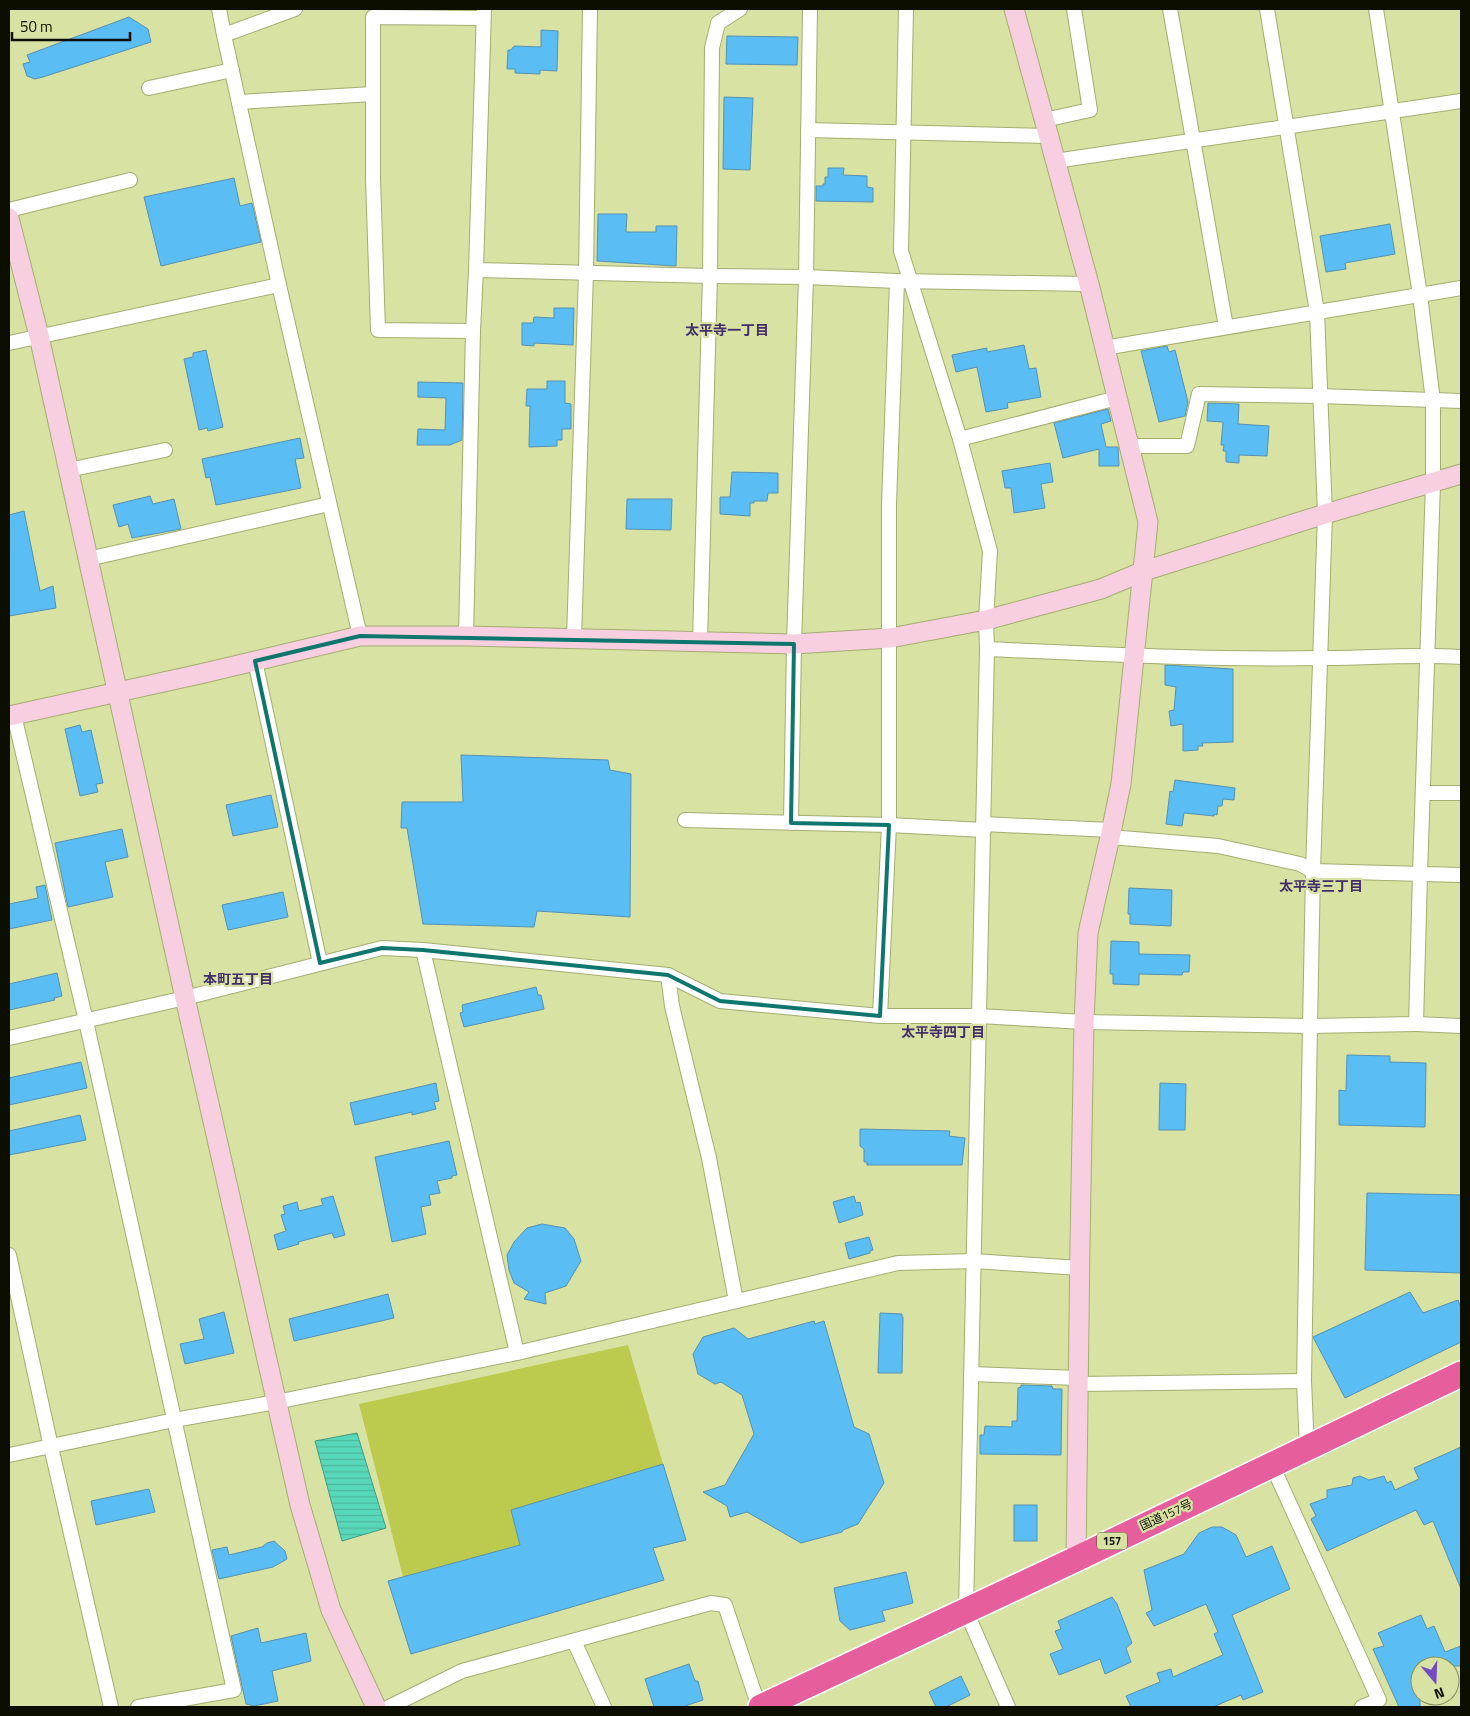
<svg xmlns="http://www.w3.org/2000/svg" width="1470" height="1716" font-family="'Titillium Web','Noto Sans JP',sans-serif">
	<style>
		.park { fill: #bcca4d }
		.water { fill: url(#water-rules); stroke: #419c82 }
		.building { fill: #5abdf4; stroke: #5491b4 }
		.lines { fill: none; stroke-linecap: round; stroke-linejoin: round }
		.street-casing { stroke: #a4ad70; stroke-width: 16 }
		.secondary-casing { stroke: #a4ad70; stroke-width: 21 }
		.highway-casing { stroke: #fff; stroke-width: 28 }
		.street { stroke: #fff; stroke-width: 14 }
		.secondary { stroke: #f8cfe1; stroke-width: 19 }
		.highway { stroke: #e65e9b; stroke-width: 25 }
		.marked { fill: none; stroke: #0f766e; stroke-width: 4; stroke-linejoin: round }
		.labels { text-anchor: middle; stroke-width: 4.5; stroke-linejoin: round; paint-order: stroke }
		.shield { fill: #d8e2a3; stroke: #494e31; stroke-width: 1 }
		.shield-label { font-size: 11px; font-weight: bold; fill: #0c0f00 }
		.street-label { font-size: 12px; fill: #0c0f00; stroke: #d8e2a3 }
		.neighbourhood-label { font-size: 14px; font-weight: bold; fill: #412e6a; stroke: #d8e2a3 }
	</style>
	<defs>
		<pattern id="water-rules" width="6" height="5" patternUnits="userSpaceOnUse" patternTransform="scale(1.25)"><rect width="6" height="5" fill="#58d8ba"/><path d="M0 2.5h6" fill="none" stroke="#4bb89e"/></pattern>
	</defs>
	<rect width="100%" height="100%" fill="#d8e2a3"/>
	<polygon class="park" points="628,1345 663,1464 511,1510 520,1545 403,1577 359,1404"/>
	<polygon class="water" points="357,1433 386,1528 342,1541 315,1441"/>
	<g class="building">
		<polygon points="129,17 148,29 151,42 43,77 35,79 27,76 23,64 30,62 27,55"/>
		<polygon points="541,30 558,31 557,71 540,70 540,74 515,73 515,69 507,69 508,50 511,50 514,46 541,47"/>
		<polygon points="727,36 798,37 797,65 726,64"/>
		<polygon points="724,97 753,98 750,170 723,169"/>
		<polygon points="828,168 844,168 843,175 867,176 867,187 873,188 873,202 816,201 816,186 823,186 823,184 825,184 825,177 828,177"/>
		<polygon points="234,178 240,206 252,203 261,242 161,266 144,197"/>
		<polygon points="598,214 627,214 626,232 656,232 656,226 677,226 676,266 597,261"/>
		<polygon points="1390,224 1395,254 1345,263 1346,269 1326,272 1320,236"/>
		<polygon points="554,308 574,308 573,345 534,343 534,346 522,345 522,323 533,323 534,317 554,318"/>
		<polygon points="1024,345 1029,369 1036,368 1041,397 1007,403 1008,408 986,412 977,367 956,372 952,355 987,348 987,352"/>
		<polygon points="1167,346 1169,352 1175,350 1188,402 1185,416 1159,422 1141,351"/>
		<polygon points="206,350 223,427 208,431 207,428 199,430 184,359 193,357 193,353"/>
		<polygon points="547,381 565,381 565,403 571,404 571,429 562,429 562,440 557,440 557,446 529,447 530,406 526,406 527,389 547,389"/>
		<polygon points="418,382 463,383 462,440 450,445 417,445 418,429 445,430 446,398 418,397"/>
		<polygon points="1208,403 1239,404 1238,424 1269,426 1267,456 1239,455 1239,463 1226,462 1226,451 1223,451 1224,445 1221,445 1223,422 1207,421"/>
		<polygon points="1108,409 1111,421 1101,424 1106,447 1118,447 1119,466 1099,466 1099,449 1063,458 1054,423"/>
		<polygon points="300,438 304,458 295,459 301,488 216,505 210,477 206,478 202,459"/>
		<polygon points="1050,463 1053,482 1041,484 1045,508 1014,513 1011,488 1005,488 1002,471"/>
		<polygon points="732,472 778,473 778,493 768,493 767,501 754,501 754,503 750,503 750,516 720,514 720,497 730,497"/>
		<polygon points="150,496 153,504 174,499 181,529 132,538 128,524 119,527 113,505"/>
		<polygon points="627,499 672,499 671,530 626,529"/>
		<polygon points="24,511 40,591 53,586 56,608 9,616 9,515"/>
		<polygon points="1165,665 1233,669 1233,742 1202,743 1203,746 1198,746 1198,750 1183,751 1183,724 1171,726 1169,711 1174,710 1176,687 1165,685"/>
		<polygon points="80,725 82,732 91,730 103,783 96,784 98,792 80,796 65,729"/>
		<polygon points="461,755 608,760 610,770 631,774 630,917 537,911 534,927 423,924 407,828 401,828 402,802 463,802"/>
		<polygon points="1175,780 1235,788 1234,800 1223,799 1222,806 1218,806 1217,815 1214,814 1214,816 1184,813 1182,826 1166,824 1170,791 1173,792"/>
		<polygon points="271,795 278,827 233,836 226,805"/>
		<polygon points="122,829 128,857 105,862 113,897 68,907 55,843"/>
		<polygon points="45,885 52,920 9,929 9,904 38,898 36,887"/>
		<polygon points="1129,888 1172,890 1171,926 1130,924 1130,914 1128,914"/>
		<polygon points="283,892 288,917 228,930 222,905"/>
		<polygon points="1111,941 1139,942 1139,954 1190,955 1189,972 1183,972 1182,975 1139,974 1139,985 1113,984 1113,974 1110,974"/>
		<polygon points="57,973 62,996 54,998 55,1000 9,1010 9,984"/>
		<polygon points="536,987 538,995 541,995 544,1009 464,1027 460,1013 463,1012 462,1005"/>
		<polygon points="1347,1055 1390,1056 1390,1062 1426,1063 1425,1127 1339,1125 1339,1090 1346,1091"/>
		<polygon points="81,1062 87,1088 9,1105 9,1078"/>
		<polygon points="436,1083 439,1101 434,1102 436,1109 412,1115 412,1112 355,1125 350,1103"/>
		<polygon points="1160,1083 1186,1084 1185,1130 1159,1130"/>
		<polygon points="80,1115 86,1140 9,1155 9,1131"/>
		<polygon points="860,1129 950,1131 949,1136 965,1138 962,1165 867,1165 867,1162 864,1162 864,1149 860,1146"/>
		<polygon points="449,1141 457,1175 452,1176 452,1178 437,1181 440,1193 429,1195 431,1205 421,1207 426,1234 392,1242 375,1157"/>
		<polygon points="1367,1193 1461,1195 1461,1273 1365,1270"/>
		<polygon points="333,1196 345,1235 334,1238 332,1233 298,1242 299,1244 278,1250 274,1235 286,1231 281,1215 285,1214 283,1206 297,1202 299,1211 323,1205 321,1199"/>
		<polygon points="854,1196 856,1203 860,1202 863,1215 839,1223 833,1202"/>
		<polygon points="542,1224 565,1228 574,1239 581,1261 566,1286 545,1293 546,1304 524,1299 529,1292 514,1283 509,1270 507,1255 514,1242 527,1228"/>
		<polygon points="869,1237 873,1250 870,1251 870,1253 849,1259 845,1243"/>
		<polygon points="1410,1292 1423,1313 1458,1300 1461,1308 1461,1342 1345,1398 1313,1337"/>
		<polygon points="388,1294 394,1318 294,1341 289,1319"/>
		<polygon points="224,1312 234,1353 185,1364 180,1344 204,1339 199,1319"/>
		<polygon points="880,1313 902,1314 902,1317 903,1317 902,1373 878,1373"/>
		<polygon points="814,1321 815,1324 824,1321 854,1427 869,1434 884,1483 858,1524 843,1530 842,1532 801,1543 747,1512 730,1517 727,1506 703,1492 725,1485 754,1434 742,1395 721,1382 715,1384 698,1374 693,1354 703,1337 734,1328 748,1339"/>
		<polygon points="1021,1385 1052,1386 1053,1389 1062,1389 1061,1455 980,1454 980,1435 984,1435 985,1426 1012,1427 1012,1421 1017,1421 1018,1388 1021,1387"/>
		<polygon points="1461,1447 1461,1589 1433,1521 1424,1525 1416,1510 1327,1551 1311,1519 1316,1516 1310,1504 1327,1498 1327,1490 1352,1485 1353,1478 1360,1476 1369,1480 1384,1476 1387,1483 1391,1481 1395,1490 1419,1479 1414,1468"/>
		<polygon points="663,1464 686,1540 653,1548 664,1580 411,1654 388,1581 520,1545 511,1510"/>
		<polygon points="149,1489 155,1512 96,1525 91,1501"/>
		<rect x="1014" y="1505" width="23" height="36"/>
		<polygon points="1212,1527 1222,1527 1236,1535 1246,1557 1272,1546 1290,1589 1232,1615 1263,1692 1243,1700 1241,1695 1213,1707 1131,1707 1126,1696 1160,1682 1157,1673 1171,1669 1173,1677 1223,1655 1214,1634 1218,1632 1206,1604 1154,1626 1146,1613 1152,1610 1144,1570 1184,1554 1199,1533"/>
		<polygon points="274,1541 285,1551 287,1559 273,1567 219,1579 212,1550 227,1547 229,1555 262,1547 267,1543"/>
		<polygon points="906,1572 913,1603 882,1611 885,1621 850,1630 840,1621 834,1588"/>
		<polygon points="1112,1597 1117,1604 1132,1643 1126,1648 1131,1662 1105,1674 1100,1659 1059,1675 1050,1654 1063,1649 1055,1631 1061,1629 1058,1621"/>
		<polygon points="1421,1615 1427,1629 1434,1626 1445,1652 1461,1646 1461,1666 1420,1666 1420,1707 1399,1707 1373,1649 1384,1646 1378,1633"/>
		<polygon points="258,1628 261,1643 306,1633 311,1661 272,1671 278,1701 254,1706 246,1704 231,1636"/>
		<polygon points="689,1664 695,1681 698,1681 703,1700 682,1707 654,1707 645,1679"/>
		<polygon points="961,1676 970,1695 946,1707 936,1707 929,1692"/>
	</g>
	<g class="lines">
		<g class="street-casing">
			<g id="street">
				<polyline points="219,9 224,35"/>
				<polyline points="295,9 224,35 279,285 360,636"/>
				<polyline points="484,9 476,270 710,276 806,277 897,281 1089,284"/>
				<polyline points="906,9 901,251 960,439 990,551 986,620 987,649 966,1611 1008,1707"/>
				<polyline points="1170,9 1226,327"/>
				<polyline points="1267,9 1317,312 1325,514 1313,871 1310,1026 1304,1381 1307,1449"/>
				<polyline points="149,88 232,70"/>
				<polyline points="239,102 373,94"/>
				<polyline points="1044,120 1090,110 1074,9"/>
				<polyline points="808,130 1048,136"/>
				<polyline points="1055,161 1461,101"/>
				<polyline points="9,210 130,180"/>
				<polyline points="476,270 473,331 378,330 373,178 373,17 483,18"/>
				<polyline points="9,343 279,285"/>
				<polyline points="1104,348 1461,288"/>
				<polyline points="960,439 1117,398"/>
				<polyline points="1130,446 1187,446 1199,394 1320,396 1461,401"/>
				<polyline points="68,470 165,450"/>
				<polyline points="88,559 329,504"/>
				<polyline points="466,636 473,331"/>
				<polyline points="574,638 586,273 590,9"/>
				<polyline points="700,642 710,276 712,48 718,23 740,9"/>
				<path d="M 987,649 C 1098,654 1210,660 1321,658 C 1368,658 1414,654 1461,657"/>
				<polyline points="255,661 320,963"/>
				<polyline points="14,715 86,1021 234,1690 138,1707"/>
				<polyline points="1423,793 1461,793"/>
				<polyline points="685,820 889,825 984,830"/>
				<polyline points="791,823 794,644 806,277 810,9"/>
				<polyline points="983,824 1111,830"/>
				<polyline points="1110,837 1218,846 1300,864 1313,871 1461,875"/>
				<polyline points="423,950 517,1353"/>
				<polyline points="668,975 672,1006 709,1158 736,1301"/>
				<polyline points="880,1016 889,825 889,504 897,281"/>
				<polyline points="1416,1024 1461,1026"/>
				<polyline points="9,1038 185,998 382,948 423,950 668,975 720,1001 880,1016 979,1016 1084,1022 1310,1026 1416,1024 1420,874 1433,483 1433,401 1420,295 1376,9"/>
				<polyline points="9,1255 51,1447 111,1707"/>
				<polyline points="971,1374 1078,1378"/>
				<polyline points="1079,1384 1304,1381"/>
				<polyline points="9,1455 174,1420 276,1402 517,1353 898,1263 974,1261 1080,1268"/>
				<polyline points="1272,1465 1379,1700 1362,1707"/>
				<polyline points="574,1641 604,1707"/>
				<polyline points="389,1707 462,1671 711,1603 725,1605 759,1707"/>
			</g>
		</g>
		<g class="secondary-casing">
			<g id="secondary">
				<polyline points="1014,9 1089,284 1148,522 1121,784 1110,837 1088,933 1084,1022 1080,1243 1076,1559"/>
				<polyline points="9,218 39,336 185,998 300,1505 331,1610 376,1707"/>
				<polyline points="9,716 200,674 360,636 466,636 794,644 890,638 986,620 1101,589 1144,571 1325,514 1461,474"/>
			</g>
		</g>
		<g class="highway-casing">
			<polyline id="highway" points="761,1707 1076,1559 1461,1374"/>
		</g>
		<use href="#street" class="street"/>
		<use href="#secondary" class="secondary"/>
		<use href="#highway" class="highway"/>
	</g>
	<path class="marked" d="M 360,636 L 794,644 L 791,823 L 889,825 L 880,1016 L 720,1001 L 668,975 L 423,950 L 382,948 L 320,963 L 255,661 Z"/>
	<g class="labels">
		<rect class="shield" x="1097" y="1532.5" width="30" height="17" rx="4"/>
		<g class="shield-label">
			<text x="1112" y="1545">157</text>
		</g>
		<g class="street-label">
			<text transform="translate(1166 1515) rotate(-25)" y="4">国道157号</text>
		</g>
		<g class="neighbourhood-label">
			<text x="727" y="335">太平寺一丁目</text>
			<text x="1321" y="891">太平寺三丁目</text>
			<text x="238" y="984">本町五丁目</text>
			<text x="943" y="1037">太平寺四丁目</text>
		</g>
	</g>
	<rect width="1470" height="1716" fill="none" stroke="#0c0f00" stroke-width="20"/>
	<g transform="translate(1435 1681) rotate(161)"><circle r="24" fill="#d8e2a3" stroke="#868e62"/>
	<path d="M0-4L9 19L0 12L-9 19Z" fill="#754bc4"/>
	<text y="-8" font-size="14" font-weight="bold" text-anchor="middle" fill="#0c0f00">N</text>
	</g>
	<path d="M12 32v8h118v-8" fill="none" stroke="#0c0f00" stroke-width="2.5"/>
	<text x="20" y="32" font-size="15" fill="#0c0f00" stroke="#d8e2a3" stroke-width="4" paint-order="stroke">50 m</text>
</svg>
